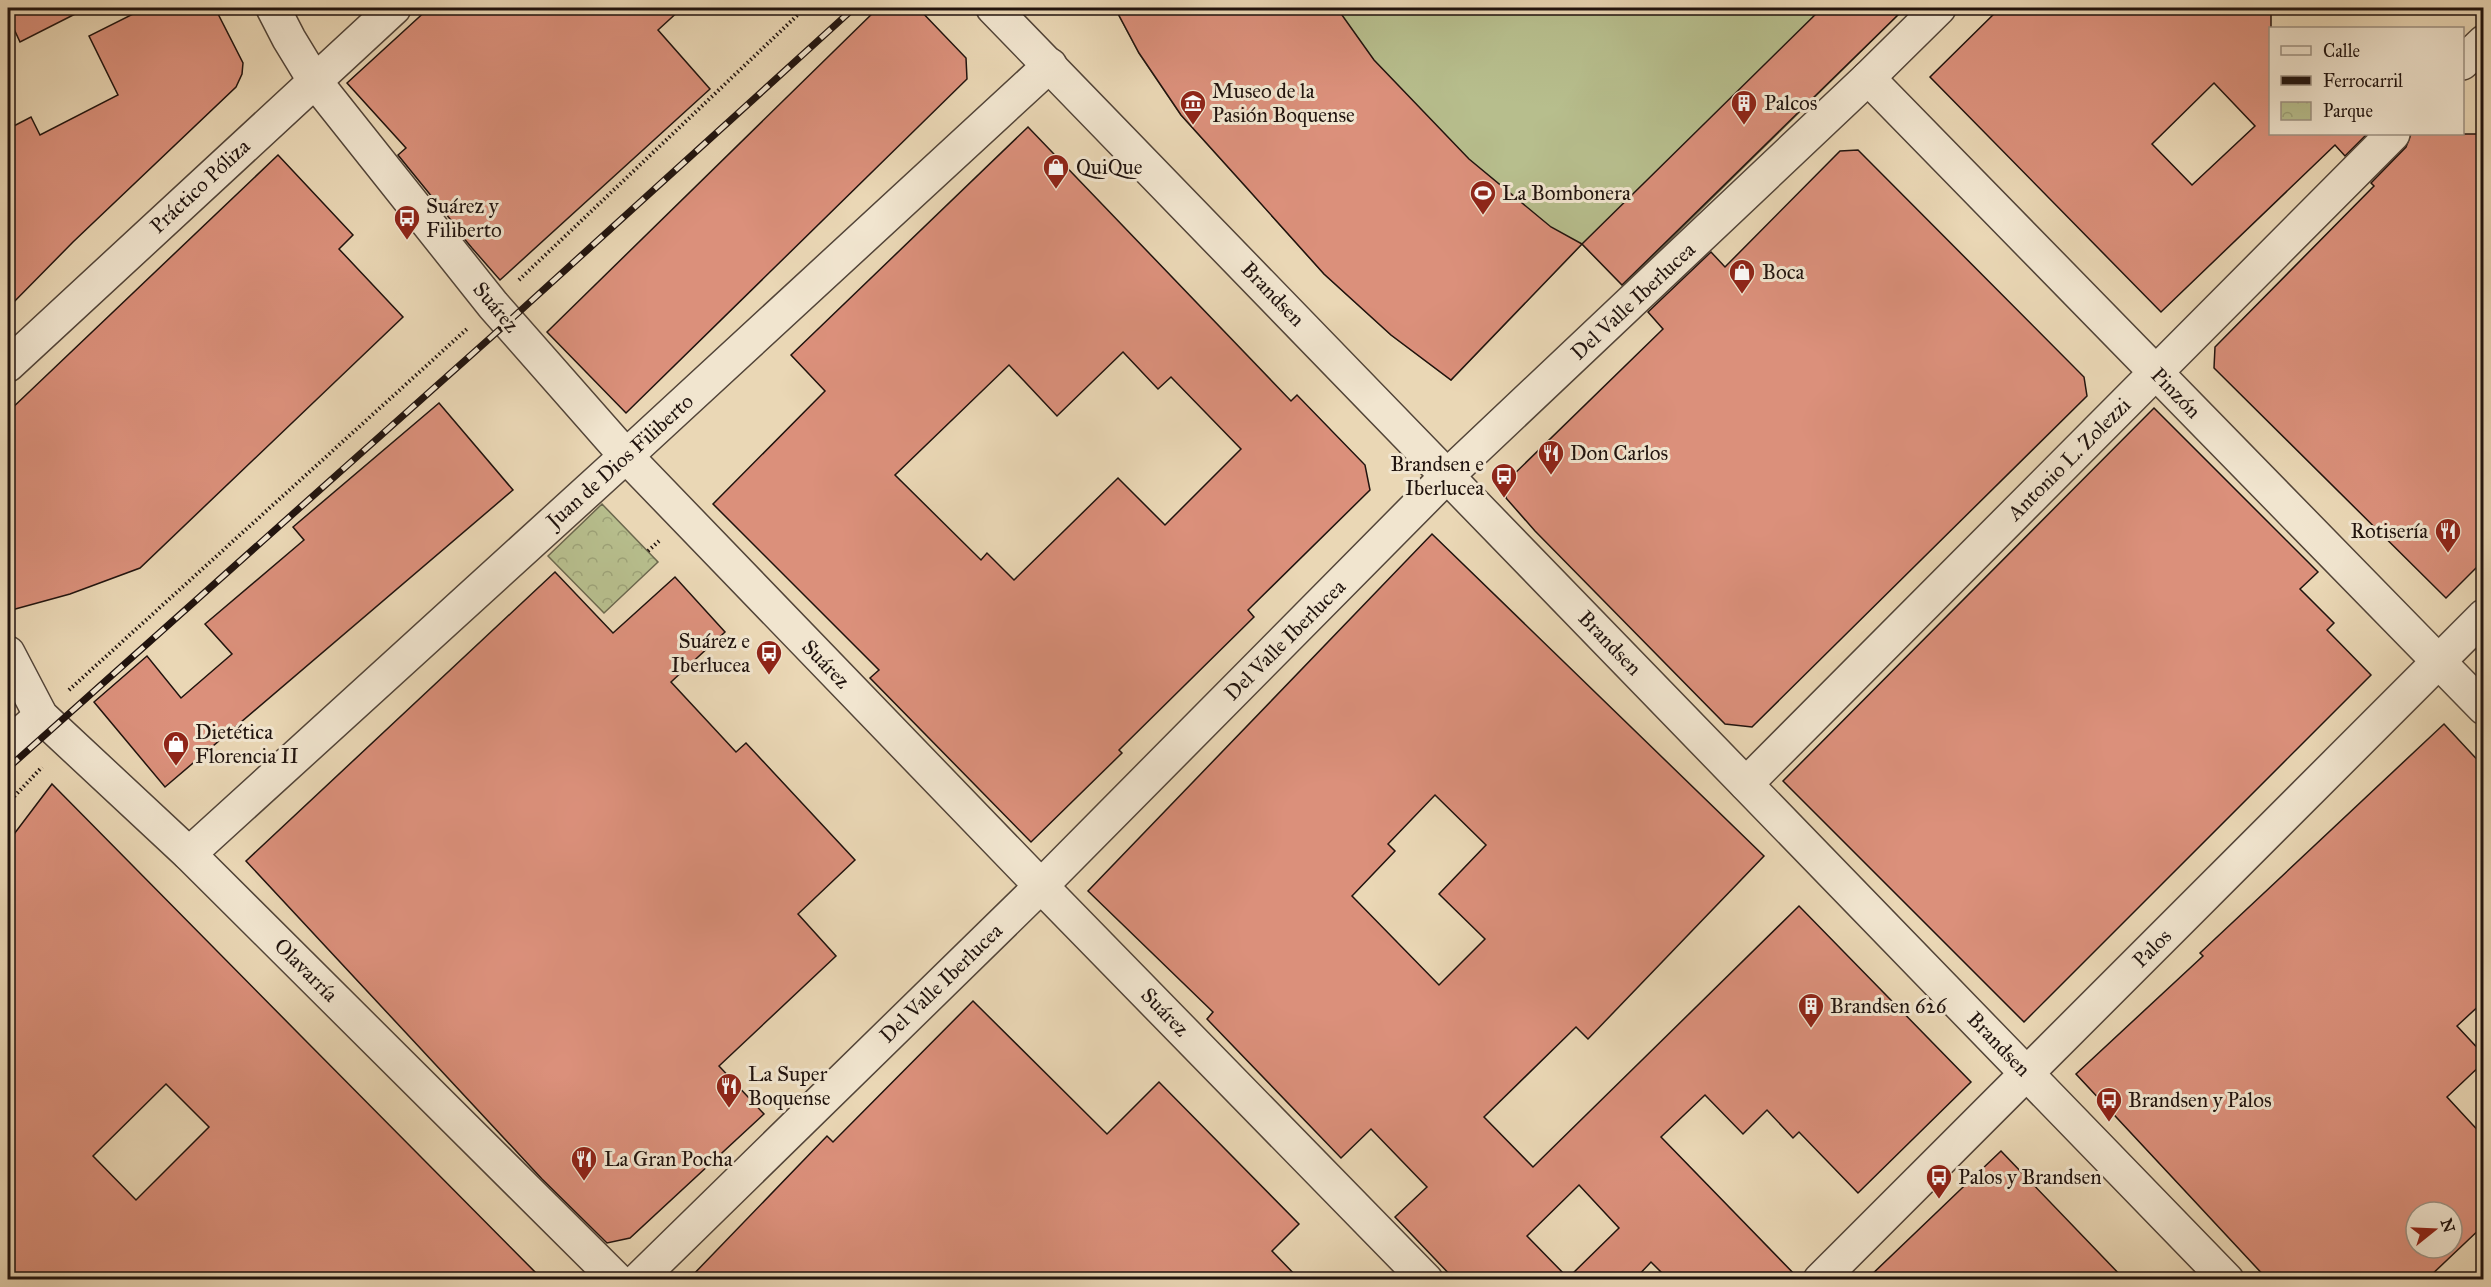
<svg xmlns="http://www.w3.org/2000/svg" width="2491" height="1287" font-family="'IM FELL Great Primer',serif">
	<style>
		.green { fill: #b7be8d; stroke: #6c684e; stroke-width: 1.5 }
		.park { fill: url(#park-crowns); stroke: #6c684e; stroke-width: 1.5 }
		.building { fill: #db907b; stroke: #20130e; stroke-width: 1.5; fill-rule: evenodd }
		.lines { fill: none; stroke-linecap: round; stroke-linejoin: round }
		.street-casing { stroke: #524438; stroke-width: 36 }
		.path { stroke: #20130e; stroke-width: 4; stroke-dasharray: 1.5 3; stroke-linecap: butt }
		.street { stroke: #f1e5cf; stroke-width: 33 }
		.rail-casing { stroke: #20130e; stroke-width: 7 }
		.rail { stroke: #f1e5cf; stroke-width: 4.5; stroke-dasharray: 14; stroke-linecap: butt }
		.labels { text-anchor: middle; stroke-width: 6; stroke-linejoin: round; paint-order: stroke }
		.poi-label { font-size: 21px; fill: #20130e; stroke: #f1e5cf; text-anchor: start }
		.street-label { font-size: 21px; fill: #20130e; stroke: #f1e5cf }
	</style>
	<defs>
		<pattern id="park-crowns" width="20" height="18" patternUnits="userSpaceOnUse" patternTransform="scale(1.5)"><rect width="20" height="18" fill="#b7be8d"/><path d="M2 6a3 3 0 1 1 6 0M12 15a3 3 0 1 1 6 0" fill="none" stroke="#9da278"/></pattern>
	</defs>
	<rect width="100%" height="100%" fill="#ead7b5"/>
	<filter id="stains"><feTurbulence type="fractalNoise" baseFrequency=".00333" numOctaves="4"/><feColorMatrix values="0 0 0 0 .2 0 0 0 0 .09 0 0 0 0 .02 0 0 0 .5 -.17"/></filter>
	<radialGradient id="worn" r=".72"><stop offset=".6" stop-color="#630" stop-opacity="0"/><stop offset="1" stop-color="#630" stop-opacity=".3"/></radialGradient>
	<polygon class="green" points="1115,8 1905,8 1623,286 1582,244 1451,380 1391,335 1324,274 1246,187 1181,115 1139,53"/>
	<polygon class="park" points="602,504 658,562 604,613 548,556"/>
	<g class="building">
		<polygon points="8,8 87,8 20,42 8,16"/>
		<polygon points="145,8 215,8 243,63 242,74 236,87 73,242 8,308 8,129 31,117 40,135 118,95 89,36"/>
		<polygon points="429,8 682,8 658,30 710,89 500,280 472,248 462,236 463,235 398,155 406,148 347,83"/>
		<polygon points="878,8 918,8 966,58 967,79 626,413 547,332"/>
		<polygon points="1115,8 1337,8 1374,60 1469,159 1551,227 1582,244 1451,380 1391,335 1324,274 1246,187 1181,115 1139,53"/>
		<polygon points="1822,8 1905,8 1622,285 1582,244"/>
		<path d="M 2000,8 L 2271,8 L 2271,134 L 2367,134 L 2345,156 L 2335,145 L 2161,312 L 1930,77 ZM 2214,83 L 2255,126 L 2192,185 L 2152,144 Z"/>
		<path d="M 1028,127 L 1291,401 L 1297,395 L 1365,465 L 1370,490 L 1248,610 L 1254,617 L 1119,750 L 1122,753 L 1031,842 L 870,678 L 879,670 L 713,504 L 825,391 L 791,355 ZM 1123,352 L 1158,389 L 1171,377 L 1241,449 L 1165,525 L 1118,478 L 1014,580 L 987,553 L 981,560 L 895,475 L 1009,365 L 1057,416 Z"/>
		<polygon points="2411,134 2484,134 2484,560 2446,598 2214,368 2215,347 2374,186 2371,183 2406,147"/>
		<polygon points="1858,150 2084,377 2087,396 1752,727 1725,724 1535,531 1506,498 1508,480 1663,329 1648,312 1711,252 1725,267 1840,151"/>
		<polygon points="278,155 353,235 339,249 403,317 140,568 70,594 8,611 8,412"/>
		<polygon points="439,403 513,490 165,787 94,702 147,656 181,698 232,654 205,624 304,540 293,527"/>
		<polygon points="2154,408 2318,572 2300,589 2334,623 2327,630 2371,675 2024,1022 1783,781"/>
		<path d="M 1432,534 L 1764,856 L 1588,1039 L 1576,1027 L 1484,1117 L 1533,1167 L 1799,906 L 1971,1082 L 1858,1193 L 1799,1132 L 1793,1138 L 1767,1110 L 1743,1134 L 1705,1095 L 1661,1137 L 1800,1280 L 1669,1280 L 1651,1262 L 1634,1280 L 1455,1280 L 1395,1217 L 1427,1187 L 1371,1129 L 1341,1158 L 1207,1019 L 1213,1012 L 1088,891 ZM 1435,795 L 1486,845 L 1439,894 L 1485,939 L 1439,985 L 1352,896 L 1395,851 L 1388,844 ZM 1579,1185 L 1619,1228 L 1568,1278 L 1527,1236 Z"/>
		<polygon points="555,572 613,633 675,577 725,632 671,682 736,752 746,743 855,860 798,914 836,956 719,1066 764,1114 630,1238 607,1243 542,1179 246,861"/>
		<path d="M 2444,724 L 2484,767 L 2484,1001 L 2457,1026 L 2484,1055 L 2484,1062 L 2447,1097 L 2484,1137 L 2484,1225 L 2426,1280 L 2268,1280 L 2076,1074 L 2203,956 L 2200,953 ZM 2416,1212 L 2452,1212 L 2452,1248 L 2416,1248 Z"/>
		<path d="M 52,784 L 300,1035 L 543,1280 L 8,1280 L 8,842 ZM 166,1084 L 209,1127 L 136,1200 L 93,1156 Z"/>
		<polygon points="973,1001 1107,1134 1159,1082 1299,1224 1272,1251 1300,1280 688,1280 827,1136 833,1142"/>
		<polygon points="2001,1151 2125,1280 1866,1280 1960,1190"/>
	</g>
	<g class="lines">
		<g class="street-casing">
			<g id="street">
				<polyline points="273,8 289,39 314,80 493,305 626,456 1041,886 1426,1280"/>
				<polyline points="993,8 2227,1280"/>
				<polyline points="2462,63 2484,42"/>
				<polyline points="1868,78 2484,708"/>
				<polyline points="8,365 394,8"/>
				<polyline points="8,653 41,716 189,854 617,1280"/>
				<polyline points="8,745 41,716"/>
				<polyline points="1746,784 2393,134"/>
				<polyline points="189,854 626,456 1050,65"/>
				<polyline points="638,1280 1041,886 1448,475 1868,78 1939,8"/>
				<polyline points="1820,1280 2484,616"/>
			</g>
		</g>
		<g class="path">
			<polyline points="519,280 805,8"/>
			<polyline points="648,551 659,541"/>
			<polyline points="69,690 468,328"/>
			<polyline points="8,803 42,767"/>
		</g>
		<use href="#street" class="street"/>
		<g class="rail-casing">
			<polyline id="rail" points="8,768 508,322 854,8"/>
		</g>
		<use href="#rail" class="rail"/>
	</g>
	<defs>
		<g id="museum-pin" transform="scale(1.35)"><path d="M0 17L-7.5 6A9.5 9.5 0 1 1 7.5 6Z" fill="#8f2418" stroke="#f1e5cf"/><path d="M0-6L6-3V-2H-6V-3ZM-5-1h2V3h-2ZM-1-1h2V3h-2ZM3-1h2V3H3ZM-6 4H6V6H-6Z" fill="#fff"/></g>
		<g id="building-pin" transform="scale(1.35)"><path d="M0 17L-7.5 6A9.5 9.5 0 1 1 7.5 6Z" fill="#8f2418" stroke="#f1e5cf"/><path d="M-4-6H4V6H1V3H-1V6H-4ZM-2.5-4.3h1.7v1.8h-1.7ZM.8-4.3h1.7v1.8H.8ZM-2.5-1h1.7V.8h-1.7ZM.8-1h1.7V.8H.8Z" fill="#fff"/></g>
		<g id="shop-pin" transform="scale(1.35)"><path d="M0 17L-7.5 6A9.5 9.5 0 1 1 7.5 6Z" fill="#8f2418" stroke="#f1e5cf"/><path d="M-5-2.5h2.3a2.7 3.5 0 0 1 5.4 0H5L5.5 6h-11ZM-1.5-2.5h3a1.5 2.3 0 0 0-3 0Z" fill="#fff"/></g>
		<g id="stadium-pin" transform="scale(1.35)"><path d="M0 17L-7.5 6A9.5 9.5 0 1 1 7.5 6Z" fill="#8f2418" stroke="#f1e5cf"/><path d="M0-5a6.5 5 0 1 0 0 10a6.5 5 0 1 0 0-10ZM-3.5-1.8h7v3.6h-7Z" fill="#fff"/></g>
		<g id="bus-pin" transform="scale(1.35)"><path d="M0 17L-7.5 6A9.5 9.5 0 1 1 7.5 6Z" fill="#8f2418" stroke="#f1e5cf"/><path d="M-5-6H5V4H4V6H2V4H-2V6H-4V4H-5ZM-3.5-4V0h7V-4ZM-3.5 1.2v1.5H-2V1.2ZM2 1.2v1.5H3.5V1.2Z" fill="#fff"/></g>
		<g id="restaurant-pin" transform="scale(1.35)"><path d="M0 17L-7.5 6A9.5 9.5 0 1 1 7.5 6Z" fill="#8f2418" stroke="#f1e5cf"/><path d="M-5-6h1v4h1v-4h1v4h1v-4h1v5L-1.5 .5V6h-2V.5L-5-1ZM5-6V6H3V1.5H1.5Q1.5-4 5-6Z" fill="#fff"/></g>
	</defs>
	<g fill-rule="evenodd">
		<use href="#museum-pin" x="1193" y="103"/>
		<use href="#building-pin" x="1744" y="103"/>
		<use href="#shop-pin" x="1056" y="167"/>
		<use href="#stadium-pin" x="1483" y="193"/>
		<use href="#bus-pin" x="407" y="218"/>
		<use href="#shop-pin" x="1742" y="272"/>
		<use href="#restaurant-pin" x="1551" y="453"/>
		<use href="#bus-pin" x="1504" y="476"/>
		<use href="#restaurant-pin" x="2448" y="531"/>
		<use href="#bus-pin" x="769" y="653"/>
		<use href="#shop-pin" x="176" y="744"/>
		<use href="#building-pin" x="1811" y="1006"/>
		<use href="#restaurant-pin" x="729" y="1086"/>
		<use href="#bus-pin" x="2109" y="1100"/>
		<use href="#restaurant-pin" x="584" y="1159"/>
		<use href="#bus-pin" x="1939" y="1177"/>
	</g>
	<g class="labels">
		<g class="poi-label">
			<text x="1212" y="98">Museo de la<tspan x="1212" dy="24">Pasión Boquense</tspan></text>
			<text x="1764" y="110">Palcos</text>
			<text x="1076" y="174">QuiQue</text>
			<text x="1502" y="200">La Bombonera</text>
			<text x="426" y="213">Suárez y<tspan x="426" dy="24">Filiberto</tspan></text>
			<text x="1762" y="279">Boca</text>
			<text x="1570" y="460">Don Carlos</text>
			<text x="1484" y="471" text-anchor="end">Brandsen e<tspan x="1484" dy="24">Iberlucea</tspan></text>
			<text x="2428" y="538" text-anchor="end">Rotisería</text>
			<text x="750" y="648" text-anchor="end">Suárez e<tspan x="750" dy="24">Iberlucea</tspan></text>
			<text x="195" y="739">Dietética<tspan x="195" dy="24">Florencia II</tspan></text>
			<text x="1830" y="1013">Brandsen 626</text>
			<text x="748" y="1081">La Super<tspan x="748" dy="24">Boquense</tspan></text>
			<text x="2128" y="1107">Brandsen y Palos</text>
			<text x="604" y="1166">La Gran Pocha</text>
			<text x="1958" y="1184">Palos y Brandsen</text>
		</g>
		<g class="street-label">
			<text transform="translate(200 186) rotate(-43)" y="7">Práctico Póliza</text>
			<text transform="translate(1273 294) rotate(46)" y="7">Brandsen</text>
			<text transform="translate(1633 301) rotate(-43)" y="7">Del Valle Iberlucea</text>
			<text transform="translate(496 307) rotate(50)" y="7">Suárez</text>
			<text transform="translate(2176 393) rotate(46)" y="7">Pinzón</text>
			<text transform="translate(2069 459) rotate(-45)" y="7">Antonio L. Zolezzi</text>
			<text transform="translate(620 461) rotate(-42)" y="7">Juan de Dios Filiberto</text>
			<text transform="translate(1285 640) rotate(-45)" y="7">Del Valle Iberlucea</text>
			<text transform="translate(1610 643) rotate(46)" y="7">Brandsen</text>
			<text transform="translate(826 664) rotate(46)" y="7">Suárez</text>
			<text transform="translate(2152 948) rotate(-45)" y="7">Palos</text>
			<text transform="translate(306 970) rotate(45)" y="7">Olavarría</text>
			<text transform="translate(941 983) rotate(-44)" y="7">Del Valle Iberlucea</text>
			<text transform="translate(1165 1012) rotate(46)" y="7">Suárez</text>
			<text transform="translate(1999 1044) rotate(46)" y="7">Brandsen</text>
		</g>
	</g>
	<rect width="2491" height="1287" fill="none" stroke="#ead7b5" stroke-width="30"/>
	<rect x="9" y="9" width="2473" height="1269" fill="none" stroke="#20130e" stroke-width="3"/>
	<rect x="15" y="15" width="2461" height="1257" fill="none" stroke="#20130e" stroke-width="1.5"/>
	<rect x="2269" y="27" width="195" height="108" fill="#f1e5cf" stroke="#9d9182" stroke-width="1.5"/>
	<rect x="2281" y="46" width="30" height="9" fill="#f1e5cf" stroke="#9d9182" stroke-width="1.5"/>
	<text x="2323" y="57" font-size="18" fill="#20130e">Calle</text>
	<rect x="2281" y="76" width="30" height="9" fill="#20130e" stroke="#9d9182" stroke-width="1.5"/>
	<text x="2323" y="87" font-size="18" fill="#20130e">Ferrocarril</text>
	<rect x="2281" y="102" width="30" height="18" fill="url(#park-crowns)" stroke="#9d9182" stroke-width="1.5"/>
	<text x="2323" y="117" font-size="18" fill="#20130e">Parque</text>
	<g transform="translate(2434 1230) rotate(72)"><circle r="28" fill="#f1e5cf" stroke="#9d9182" stroke-width="1.5"/>
	<path d="M0-4.5L10 22L0 15L-10 22Z" fill="#8f2418"/>
	<text y="-9" font-size="16" font-weight="bold" text-anchor="middle" fill="#20130e">N</text>
	</g>
	<rect width="100%" height="100%" filter="url(#stains)"/>
	<rect width="100%" height="100%" fill="url(#worn)"/>
</svg>
